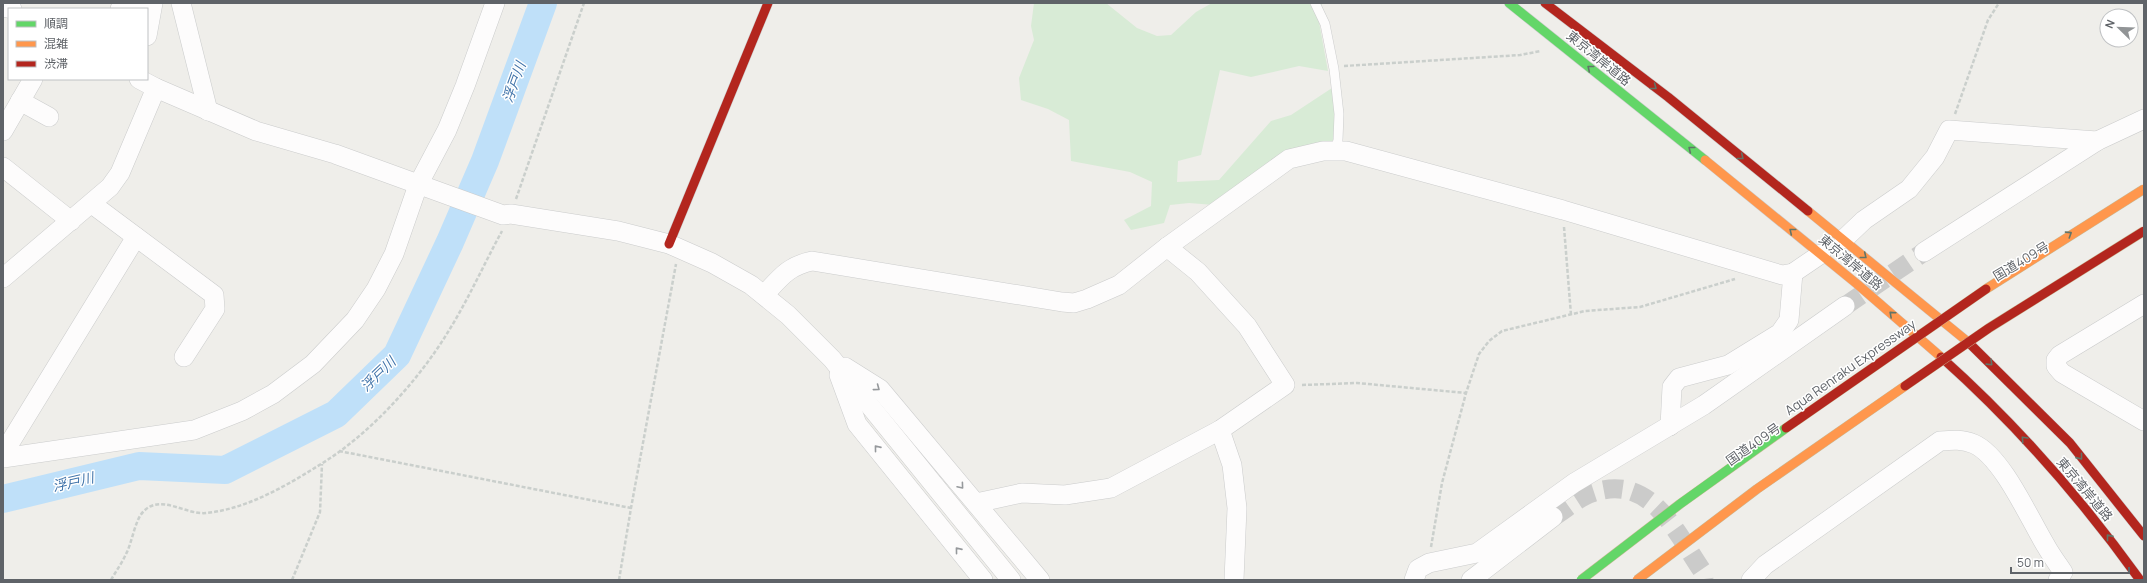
<svg xmlns="http://www.w3.org/2000/svg" width="2147" height="583" font-family="Manrope,'Noto Sans JP',sans-serif">
	<style>
		.green { fill: #d8ebd6 }
		.lines { fill: none; stroke-linecap: round; stroke-linejoin: round }
		.river { stroke: #bfe0f9; stroke-width: 28 }
		.street-tunnel { stroke: #cbcbca; stroke-width: 19; stroke-dasharray: 19 10; stroke-linecap: butt }
		.lane-casing { stroke: #cbcccc; stroke-width: 10 }
		.street-casing { stroke: #cbcccc; stroke-width: 20 }
		.fast-casing { stroke: #cacacb; stroke-width: 10 }
		.slow-casing { stroke: #cacacb; stroke-width: 10 }
		.jam-casing { stroke: #cacacb; stroke-width: 10 }
		.path { stroke: #cacfcc; stroke-width: 2.5; stroke-dasharray: 4 2; stroke-linecap: butt }
		.lane { stroke: #fdfcfc; stroke-width: 9 }
		.street { stroke: #fdfcfc; stroke-width: 19 }
		.fast { stroke: #63d668; stroke-width: 9 }
		.slow { stroke: #ff974d; stroke-width: 9 }
		.jam { stroke: #b3261e; stroke-width: 9 }
		.fast-bridge-casing { stroke: #c8b996; stroke-width: 10; stroke-linecap: butt }
		.slow-bridge-casing { stroke: #c8b996; stroke-width: 10; stroke-linecap: butt }
		.jam-bridge-casing { stroke: #c8b996; stroke-width: 10; stroke-linecap: butt }
		.fast-bridge { stroke: #63d668; stroke-width: 9 }
		.slow-bridge { stroke: #ff974d; stroke-width: 9 }
		.jam-bridge { stroke: #b3261e; stroke-width: 9 }
		.oneway { stroke: #607468 }
		.oneway2 { stroke: #96999c }
		.labels { text-anchor: middle; stroke-width: 3; stroke-linejoin: round; paint-order: stroke }
		.street-label { font-size: 13px; fill: #5f6368; stroke: #fff }
		.water-label { font-size: 14px; font-style: italic; fill: #4174aa; stroke: #fff }
	</style>
	<rect width="100%" height="100%" fill="#efeeea"/>
	<polygon class="green" points="1034,3 1106,3 1137,28 1157,36 1171,35 1196,12 1212,3 1323,3 1317,11 1328,71 1299,66 1251,77 1220,70 1201,155 1178,161 1177,182 1219,180 1271,121 1291,115 1332,88 1337,135 1330,144 1214,205 1189,203 1170,205 1164,223 1131,230 1124,220 1151,206 1152,182 1130,172 1071,161 1069,120 1048,109 1021,100 1019,78 1034,40 1031,26"/>
	<g class="lines">
		<polyline class="river" points="3,499 139,466 225,470 336,414 397,355 450,242 485,161 543,3"/>
		<g class="street-tunnel">
			<polyline points="1845,306 1924,252"/>
			<path d="M 1553,517 C 1565,510 1579,497 1592,493 C 1651,472 1676,533 1703,572 L 1704,580"/>
		</g>
		<g class="lane-casing">
			<polyline id="lane" points="1315,3 1325,24 1334,69 1339,114 1338,140 1335,151"/>
		</g>
		<g class="street-casing">
			<g id="street">
				<polyline points="181,3 208,111"/>
				<polyline points="3,7 12,9"/>
				<polyline points="120,9 144,3"/>
				<polyline points="147,36 153,3"/>
				<polyline points="139,79 156,88 256,131 335,154 503,215 511,214 618,231 669,244 712,263 751,285 788,315 832,359 1011,580"/>
				<polyline points="20,101 49,117"/>
				<polyline points="3,131 33,79"/>
				<polyline points="3,167 71,221"/>
				<polyline points="92,204 214,295 215,309 184,357"/>
				<polyline points="1844,239 1864,220 1909,189 1935,157 1949,130 2097,141"/>
				<polyline points="1924,252 2097,141 2144,119"/>
				<polyline points="3,278 110,187 120,173 156,88"/>
				<path d="M 764,295 C 780,278 788,266 812,261 L 1062,302 L 1074,303 L 1087,299 L 1119,285 L 1167,247 L 1289,159 L 1323,151 L 1346,151 L 1563,210 L 1782,275 L 1793,273 L 1821,254"/>
				<polyline points="2144,304 2060,355 2056,360 2056,366 2062,373 2144,421"/>
				<polyline points="845,367 880,389 1040,580"/>
				<polyline points="839,375 857,424 983,580"/>
				<polyline points="1670,426 1672,387 1679,378 1728,365 1780,333 1789,320 1793,273"/>
				<polyline points="1220,430 1232,465 1237,508 1234,580"/>
				<polyline points="3,454 136,237"/>
				<polyline points="3,458 194,430 242,411 273,394 313,364 355,320 376,289 394,254 418,185 447,130 465,86 495,3"/>
				<polyline points="976,503 1022,493 1065,495 1111,488 1220,430 1285,385 1247,326 1198,272 1167,247"/>
				<polyline points="1414,580 1418,569 1429,563 1477,553 1574,483 1704,405 1845,306"/>
				<polyline points="1471,580 1553,517"/>
				<path d="M 1751,580 L 1765,565 L 1940,441 C 1952,440 1963,439 1974,444 C 2002,456 2030,520 2046,546 C 2051,555 2057,563 2063,572 L 2058,580"/>
			</g>
		</g>
		<g class="fast-casing">
			<polyline id="fast" points="1509,3 1705,160"/>
		</g>
		<g class="slow-casing">
			<g id="slow">
				<polyline points="1705,160 1857,284 1941,357"/>
				<polyline points="1808,211 1968,342"/>
			</g>
		</g>
		<g class="jam-casing">
			<g id="jam">
				<polyline points="1545,3 1668,97 1808,211"/>
				<polyline points="669,244 768,3"/>
				<polyline points="1968,342 2070,443 2144,536"/>
				<path d="M 1941,357 C 2016,424 2081,498 2140,580"/>
			</g>
		</g>
		<g class="path">
			<polyline points="1344,66 1520,55 1541,51"/>
			<polyline points="1955,114 1988,20 1999,3"/>
			<polyline points="516,199 584,3"/>
			<polyline points="1564,227 1571,315"/>
			<polyline points="1302,385 1357,383 1466,393"/>
			<polyline points="339,451 631,508"/>
			<polyline points="1431,547 1442,483 1466,393 1479,354 1489,341 1502,331 1585,311 1640,307 1735,279"/>
			<path d="M 111,580 C 116,571 122,563 126,554 C 132,543 135,520 143,512 C 160,493 185,515 206,513 C 247,509 286,486 321,464 C 370,434 418,381 448,332 C 468,300 484,264 502,231"/>
			<polyline points="292,580 320,512 322,464"/>
			<polyline points="619,580 631,508 676,264"/>
		</g>
		<use href="#lane" class="lane"/>
		<use href="#street" class="street"/>
		<use href="#fast" class="fast"/>
		<use href="#slow" class="slow"/>
		<use href="#jam" class="jam"/>
		<g class="fast-bridge-casing">
			<polyline id="fast-bridge" points="1581,580 1680,504 1786,428"/>
		</g>
		<g class="slow-bridge-casing">
			<g id="slow-bridge">
				<polyline points="1986,289 2144,189"/>
				<polyline points="1637,580 1757,489 1905,386"/>
			</g>
		</g>
		<g class="jam-bridge-casing">
			<g id="jam-bridge">
				<polyline points="1905,386 1989,328 2144,231"/>
				<polyline points="1786,428 1986,289"/>
			</g>
		</g>
		<use href="#fast-bridge" class="fast-bridge"/>
		<use href="#slow-bridge" class="slow-bridge"/>
		<use href="#jam-bridge" class="jam-bridge"/>
	</g>
	<defs><path id="oneway-chevron" d="M-2-3.5L2.5 0L-2 3.5" fill="none" stroke-width="1.6" stroke-linecap="round" stroke-linejoin="round"/></defs>
	<g class="oneway">
		<use href="#oneway-chevron" transform="translate(1590 68) rotate(-141)"/>
		<use href="#oneway-chevron" transform="translate(1654 87) rotate(38)"/>
		<use href="#oneway-chevron" transform="translate(1691 149) rotate(-141)"/>
		<use href="#oneway-chevron" transform="translate(1741 157) rotate(39)"/>
		<use href="#oneway-chevron" transform="translate(1792 231) rotate(-141)"/>
		<use href="#oneway-chevron" transform="translate(2069 234) rotate(-33)"/>
		<use href="#oneway-chevron" transform="translate(1864 256) rotate(39)"/>
		<use href="#oneway-chevron" transform="translate(1892 314) rotate(-138)"/>
		<use href="#oneway-chevron" transform="translate(1990 363) rotate(44)"/>
		<use href="#oneway-chevron" transform="translate(2024 439) rotate(-133)"/>
		<use href="#oneway-chevron" transform="translate(2080 457) rotate(51)"/>
		<use href="#oneway-chevron" transform="translate(2109 537) rotate(-129)"/>
	</g>
	<g class="oneway2">
		<use href="#oneway-chevron" transform="translate(877 388) rotate(37)"/>
		<use href="#oneway-chevron" transform="translate(877 448) rotate(-129)"/>
		<use href="#oneway-chevron" transform="translate(961 486) rotate(50)"/>
		<use href="#oneway-chevron" transform="translate(958 550) rotate(-129)"/>
	</g>
	<g class="labels">
		<g class="street-label">
			<text transform="translate(1599 58) rotate(39)" y="5">東京湾岸道路</text>
			<text transform="translate(2021 261) rotate(-31)" y="5">国道409号</text>
			<text transform="translate(1851 262) rotate(40)" y="5">東京湾岸道路</text>
			<text transform="translate(1850 367) rotate(-35)" y="5">Aqua Renraku Expressway</text>
			<text transform="translate(1753 444) rotate(-35)" y="5">国道409号</text>
			<text transform="translate(2085 489) rotate(50)" y="5">東京湾岸道路</text>
		</g>
		<g class="water-label">
			<text transform="translate(514 82) rotate(-70)" y="5">浮戸川</text>
			<text transform="translate(378 374) rotate(-44)" y="5">浮戸川</text>
			<text transform="translate(73 482) rotate(-13)" y="5">浮戸川</text>
		</g>
	</g>
	<rect width="2147" height="583" fill="none" stroke="#5f6368" stroke-width="8"/>
	<rect x="8" y="8" width="140" height="72" fill="#ffffff" stroke="#bfc1c3"/>
	<rect x="16" y="21" width="20" height="6" fill="#63d668" stroke="#bfc1c3"/>
	<text x="44" y="28" font-size="12" fill="#5f6368">順調</text>
	<rect x="16" y="41" width="20" height="6" fill="#ff974d" stroke="#bfc1c3"/>
	<text x="44" y="48" font-size="12" fill="#5f6368">混雑</text>
	<rect x="16" y="61" width="20" height="6" fill="#b3261e" stroke="#bfc1c3"/>
	<text x="44" y="68" font-size="12" fill="#5f6368">渋滞</text>
	<g transform="translate(2119 28) rotate(293)"><circle r="19" fill="#ffffff" stroke="#bfc1c3"/>
	<path d="M0-3L7 15L0 10L-7 15Z" fill="#919496"/>
	<text y="-6" font-size="11" font-weight="bold" text-anchor="middle" fill="#5f6368">N</text>
	</g>
	<path d="M2011 567v6h118v-6" fill="none" stroke="#5f6368" stroke-width="2"/>
	<text x="2017" y="567" font-size="12" fill="#5f6368" stroke="#ffffff" stroke-width="3" paint-order="stroke">50 m</text>
</svg>
